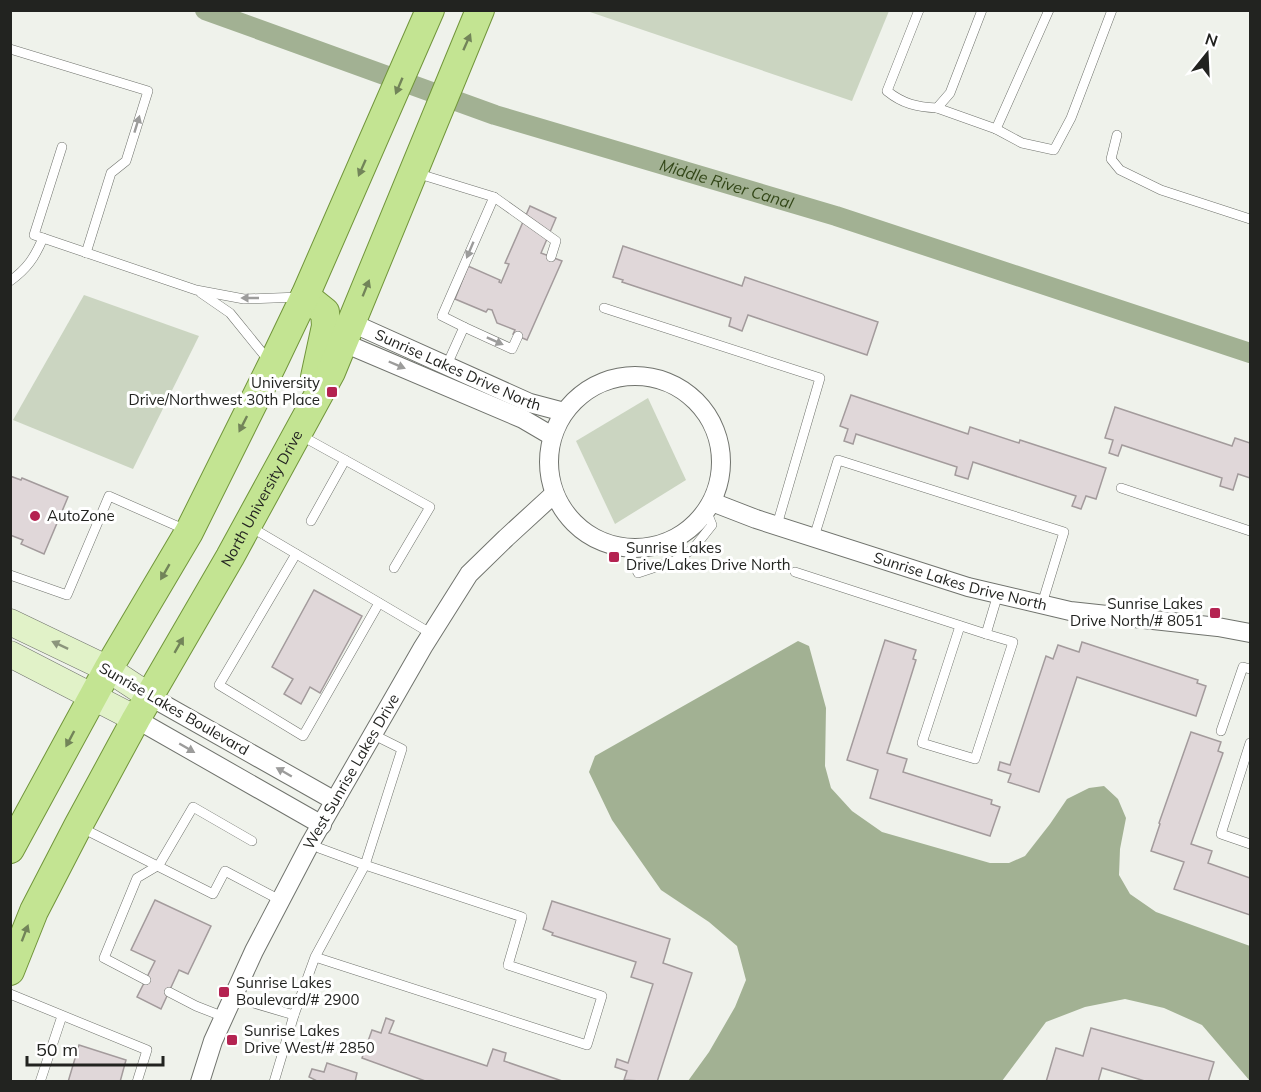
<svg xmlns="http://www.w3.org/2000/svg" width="1261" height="1092" font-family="Mulish,sans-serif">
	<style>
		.green { fill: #cbd5c1 }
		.water { fill: #a2b193 }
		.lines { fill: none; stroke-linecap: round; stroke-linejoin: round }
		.canal { stroke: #a2b193; stroke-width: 20 }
		.building { fill: #e0d7d9; stroke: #a39b9c; stroke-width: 1.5 }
		.lane-casing { stroke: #70736d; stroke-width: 10 }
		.street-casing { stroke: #70736d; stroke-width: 20 }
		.secondary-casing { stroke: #70736d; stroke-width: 27 }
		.primary-casing { stroke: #71953b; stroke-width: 30 }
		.lane { stroke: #fff; stroke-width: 9 }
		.street { stroke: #fff; stroke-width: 18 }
		.secondary { stroke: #e1f2c8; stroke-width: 26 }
		.primary { stroke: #c3e492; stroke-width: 28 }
		.oneway { fill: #728459 }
		.oneway2 { fill: #9c9c9b }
		.oneway3 { fill: #8b957c }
		.poi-dot { fill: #b42351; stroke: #fff; stroke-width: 2 }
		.labels { text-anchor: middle; stroke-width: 6; stroke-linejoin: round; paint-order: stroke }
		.street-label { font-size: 15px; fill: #222320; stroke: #fff }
		.poi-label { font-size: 15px; fill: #222320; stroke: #fff; text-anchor: start }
		.water-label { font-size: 16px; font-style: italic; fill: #334718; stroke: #fff }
	</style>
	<rect width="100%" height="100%" fill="#eff2eb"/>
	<g class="green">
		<polygon points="587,11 889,10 889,11 852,101"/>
		<polygon points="84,295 199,336 133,469 13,420"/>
		<polygon points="648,398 686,480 615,524 576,441"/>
	</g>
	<polygon class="water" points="798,641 809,646 826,708 825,766 831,788 852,811 882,832 990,863 1009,863 1025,856 1050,824 1067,799 1089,788 1104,786 1118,799 1126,818 1120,849 1119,875 1130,894 1156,912 1250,946 1250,1081 1202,1025 1164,1008 1125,999 1085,1007 1046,1022 1002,1081 688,1081 709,1052 735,1007 746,980 737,946 709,922 661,890 612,820 589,772 595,756"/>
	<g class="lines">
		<path class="canal" id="s1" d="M 205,10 L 495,115 L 836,216 L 1250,353"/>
	</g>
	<g class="building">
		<polygon points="530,206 556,218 541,253 562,261 527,340 513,334 515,330 497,323 492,310 488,309 486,312 455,299 468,266 500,280 499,282 501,283 509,264 505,263"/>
		<polygon points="623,246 742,286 745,277 878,322 867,355 748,315 742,331 729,326 731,318 622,282 623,280 613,277"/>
		<polygon points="851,395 968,434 970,427 1019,443 1020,440 1106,468 1096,499 1086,496 1081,509 1072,506 1076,496 973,462 968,479 955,475 957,467 856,434 853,444 844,441 848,429 840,426"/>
		<polygon points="1115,407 1232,446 1235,438 1250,443 1250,478 1238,474 1233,490 1220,486 1222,478 1122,445 1118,456 1109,453 1113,440 1105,438"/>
		<polygon points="10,476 21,480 22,478 68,497 44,554 21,544 23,540 10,535"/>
		<polygon points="314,590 362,616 320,693 310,687 301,704 284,694 293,679 272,667"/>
		<polygon points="885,640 916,650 913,659 916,660 887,753 907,759 903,772 992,800 991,804 1000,807 990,836 870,798 878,770 847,760"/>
		<polygon points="1082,642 1198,680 1197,683 1206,686 1196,716 1077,677 1039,792 1008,782 1011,774 998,770 1000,762 1010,765 1046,656 1053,659 1058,645 1079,652"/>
		<polygon points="1191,732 1221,742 1218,751 1223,753 1191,844 1212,851 1208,863 1250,878 1250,915 1174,889 1184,862 1151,851 1160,824 1159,823"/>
		<polygon points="155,900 211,926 188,974 179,970 161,1009 137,997 155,961 131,950"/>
		<polygon points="552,901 670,939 663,963 692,973 657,1082 624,1080 627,1071 615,1067 617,1059 628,1063 653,984 631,977 636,962 552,935 553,933 543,929"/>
		<polygon points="386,1018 394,1021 389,1033 487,1066 493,1049 506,1053 504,1061 565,1082 428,1082 362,1058 372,1030 381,1033"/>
		<polygon points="1091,1028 1214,1062 1208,1082 1148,1082 1102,1068 1098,1082 1046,1082 1056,1048 1083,1056"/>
		<polygon points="79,1045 126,1060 120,1082 68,1082"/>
		<polygon points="327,1063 357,1073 355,1082 319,1082 309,1077 312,1069 324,1072"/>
	</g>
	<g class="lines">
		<g class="lane-casing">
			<g id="lane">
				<path d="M 919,10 L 887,91 C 903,104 917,107 937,108 L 950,93 L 982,10"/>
				<polyline points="1049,10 996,129 1022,143 1054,150 1071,118 1112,10"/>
				<polyline points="10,49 148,91 126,161 111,173 86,253"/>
				<polyline points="937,108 996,129"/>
				<polyline points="1117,135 1111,159 1120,170 1161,190 1250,219"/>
				<polyline points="416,173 494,197 556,241 551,257"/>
				<polyline points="43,238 34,235 62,147"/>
				<path d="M 10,281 C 27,269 35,257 43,238 L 196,290 L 244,299 L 300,297"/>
				<polyline points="201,293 230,313 269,361"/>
				<polyline points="604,308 820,378 777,525"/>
				<polyline points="464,327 512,349 518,336"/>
				<polyline points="446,367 464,327 442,316 494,197"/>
				<polyline points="300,435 430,507 394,568"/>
				<polyline points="1121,488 1250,531"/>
				<polyline points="311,521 345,460"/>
				<polyline points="249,526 432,634"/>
				<polyline points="814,537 838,460 1064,532 1042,604"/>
				<polyline points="627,549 638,573 674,561 693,549 712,525 706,510"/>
				<polyline points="296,554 219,685 303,736 379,603"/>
				<polyline points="795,572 986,634 998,594"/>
				<polyline points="10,575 67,595 109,496 186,530"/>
				<polyline points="960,626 922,743 975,759 1013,642 986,634"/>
				<polyline points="1221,731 1243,667 1250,669"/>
				<polyline points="1250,743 1221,834 1250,844"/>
				<polyline points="80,827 213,894 225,871 280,900"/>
				<polyline points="311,842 319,848 365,865 402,749 372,734"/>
				<polyline points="146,980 104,958 137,878 159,865 193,807 252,841"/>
				<polyline points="169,992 196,1006 224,1017"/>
				<polyline points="10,994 147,1050 137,1082"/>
				<polyline points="235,994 250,1002 294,1015 315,957 365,865 522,917 508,965 602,996 587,1045 315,957"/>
				<polyline points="40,1082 62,1016"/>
				<polyline points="274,1082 294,1015"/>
			</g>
		</g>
		<g class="street-casing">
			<g id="street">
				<path id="s2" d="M 352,323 L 530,403 L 564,412"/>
				<polyline points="344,343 523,419 552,436"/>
				<circle cx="635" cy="462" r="86"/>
				<path id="s3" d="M 712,502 L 756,519 L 968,587 L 1070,611 L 1218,627 L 1250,633"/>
				<polyline points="149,696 335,801"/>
				<polyline points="136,719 322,825"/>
				<path id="s4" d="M 200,1082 L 213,1041 L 254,951 L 311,842 L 423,647 L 469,574 L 506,538 L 554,494"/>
			</g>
		</g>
		<g class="secondary-casing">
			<g id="secondary">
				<polyline points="10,622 108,669 149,696"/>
				<polyline points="10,654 136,719"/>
			</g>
		</g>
		<g class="primary-casing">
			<g id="primary">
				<polyline points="305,296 325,312 326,326 315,377"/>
				<polyline points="10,849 108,669 189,532 272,365 305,296 430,10"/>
				<path id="s5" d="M 10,971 L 34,911 L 78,826 L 136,719 L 230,557 L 331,372 L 480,10"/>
			</g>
		</g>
		<use href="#lane" class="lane"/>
		<use href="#street" class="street"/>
		<use href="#secondary" class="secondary"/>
		<use href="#primary" class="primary"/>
	</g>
	<defs><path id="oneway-solid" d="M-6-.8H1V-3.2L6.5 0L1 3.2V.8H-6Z" transform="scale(1.5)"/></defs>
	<g class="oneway">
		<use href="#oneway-solid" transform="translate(467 42) rotate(-66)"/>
		<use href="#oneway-solid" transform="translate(399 86) rotate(113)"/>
		<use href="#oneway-solid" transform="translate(362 168) rotate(114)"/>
		<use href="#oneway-solid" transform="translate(366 288) rotate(-68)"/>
		<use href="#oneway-solid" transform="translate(243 424) rotate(117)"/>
		<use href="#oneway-solid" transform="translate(165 572) rotate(120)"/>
		<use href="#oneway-solid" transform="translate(179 645) rotate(-60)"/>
		<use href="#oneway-solid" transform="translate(70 739) rotate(118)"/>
		<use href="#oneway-solid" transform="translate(25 933) rotate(-69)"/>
	</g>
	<g class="oneway2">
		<use href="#oneway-solid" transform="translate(137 124) rotate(-73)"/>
		<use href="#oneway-solid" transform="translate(470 250) rotate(113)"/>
		<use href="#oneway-solid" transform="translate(250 298) rotate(-180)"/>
		<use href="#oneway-solid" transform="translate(495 341) rotate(24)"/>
		<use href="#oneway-solid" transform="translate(397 365) rotate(23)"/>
		<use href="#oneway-solid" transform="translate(187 748) rotate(30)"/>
		<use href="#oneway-solid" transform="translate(284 772) rotate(-150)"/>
	</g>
	<use class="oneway3" href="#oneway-solid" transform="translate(60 645) rotate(-155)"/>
	<g class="poi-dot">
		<rect x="326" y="386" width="12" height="12" rx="3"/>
		<circle cx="35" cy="516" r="6"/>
		<rect x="608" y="551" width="12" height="12" rx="3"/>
		<rect x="1209" y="607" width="12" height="12" rx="3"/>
		<rect x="218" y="986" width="12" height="12" rx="3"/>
		<rect x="226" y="1034" width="12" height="12" rx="3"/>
	</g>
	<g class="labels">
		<g class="street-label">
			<text dy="5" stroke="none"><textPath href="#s2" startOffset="116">Sunrise Lakes Drive North</textPath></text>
			<text dy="5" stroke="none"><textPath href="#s5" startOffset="536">North University Drive</textPath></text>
			<text dy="5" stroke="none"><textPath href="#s3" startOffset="261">Sunrise Lakes Drive North</textPath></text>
			<text transform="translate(174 709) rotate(30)" y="5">Sunrise Lakes Boulevard</text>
			<text dy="5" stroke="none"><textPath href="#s4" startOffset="346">West Sunrise Lakes Drive</textPath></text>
		</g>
		<g class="poi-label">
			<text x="320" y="388" text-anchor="end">University<tspan x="320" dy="17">Drive/Northwest 30th Place</tspan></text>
			<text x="47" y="521">AutoZone</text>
			<text x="626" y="553">Sunrise Lakes<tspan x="626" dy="17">Drive/Lakes Drive North</tspan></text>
			<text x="1203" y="609" text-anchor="end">Sunrise Lakes<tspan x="1203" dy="17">Drive North/# 8051</tspan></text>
			<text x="236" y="988">Sunrise Lakes<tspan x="236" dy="17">Boulevard/# 2900</tspan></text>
			<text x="244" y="1036">Sunrise Lakes<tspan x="244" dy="17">Drive West/# 2850</tspan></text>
		</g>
		<g class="water-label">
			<text dy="6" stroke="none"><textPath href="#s1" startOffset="550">Middle River Canal</textPath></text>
		</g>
	</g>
	<rect width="1261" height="1092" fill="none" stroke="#222320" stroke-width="24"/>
	<g transform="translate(1207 54) rotate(18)" stroke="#ffffff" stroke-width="4.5" paint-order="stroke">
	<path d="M0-4.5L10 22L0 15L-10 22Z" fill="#222320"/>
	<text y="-9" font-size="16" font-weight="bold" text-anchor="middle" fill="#222320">N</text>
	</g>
	<path d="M27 1056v9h136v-9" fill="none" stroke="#222320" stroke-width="3"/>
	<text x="36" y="1056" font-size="18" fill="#222320" stroke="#ffffff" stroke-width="4.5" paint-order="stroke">50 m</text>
</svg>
